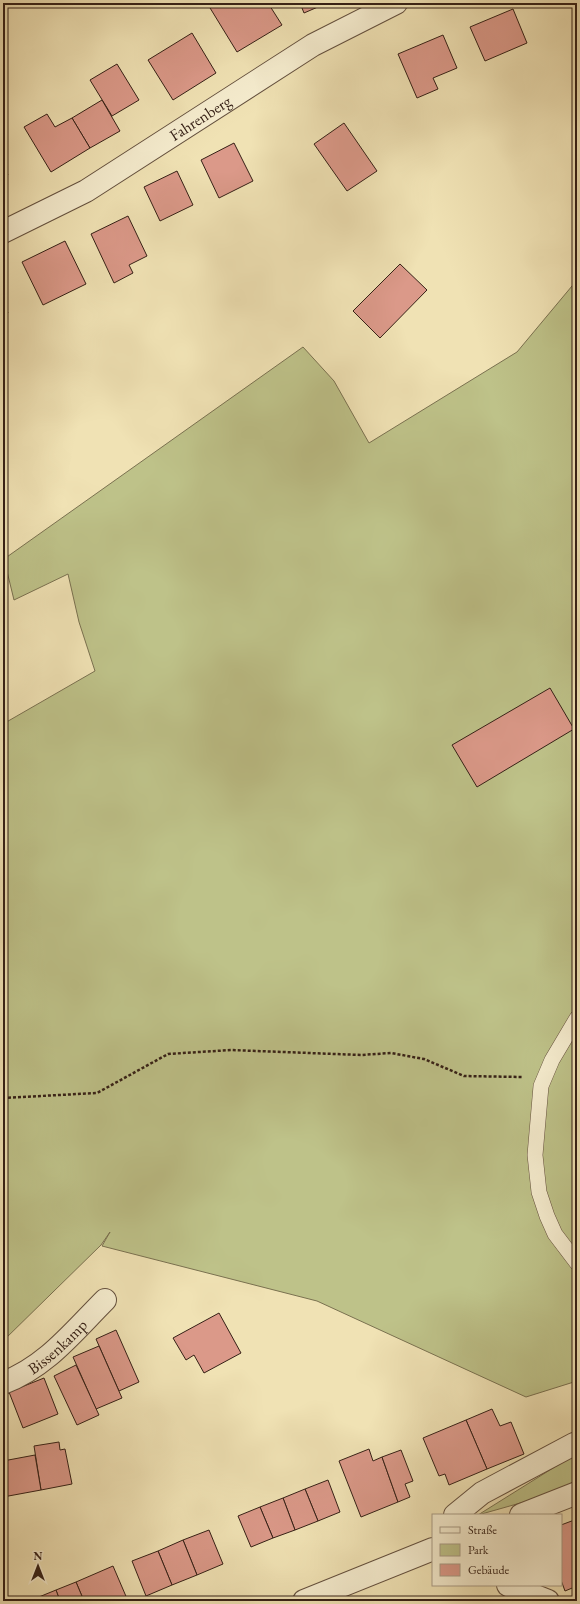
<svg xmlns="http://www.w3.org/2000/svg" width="580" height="1604" font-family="'EB Garamond',serif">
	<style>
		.green { fill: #bec289; stroke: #7a7150 }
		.building { fill: #db9989; stroke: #352016 }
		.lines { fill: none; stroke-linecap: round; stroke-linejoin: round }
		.service-casing { stroke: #64503e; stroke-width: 16 }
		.minor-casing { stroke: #64503e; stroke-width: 24 }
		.tertiary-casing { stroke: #64503e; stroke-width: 24 }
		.path { stroke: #352016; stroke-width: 2.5; stroke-dasharray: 3 2; stroke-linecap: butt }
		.service { stroke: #f5ecce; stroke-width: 15 }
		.minor { stroke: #f5ecce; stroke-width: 22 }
		.tertiary { stroke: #f5ecce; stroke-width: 22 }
		.labels { text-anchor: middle; stroke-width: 4; stroke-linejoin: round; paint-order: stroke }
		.street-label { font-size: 16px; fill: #352016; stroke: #f5ecce }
	</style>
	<rect width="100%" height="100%" fill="#f0e2b4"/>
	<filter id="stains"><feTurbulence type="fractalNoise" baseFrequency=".005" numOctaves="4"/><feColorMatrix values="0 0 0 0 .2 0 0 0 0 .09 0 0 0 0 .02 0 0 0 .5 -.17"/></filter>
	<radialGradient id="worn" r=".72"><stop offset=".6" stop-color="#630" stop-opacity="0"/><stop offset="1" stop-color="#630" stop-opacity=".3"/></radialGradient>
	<g class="green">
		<polygon points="577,280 577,1020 548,1059 536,1192 577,1268 577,1381 526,1397 317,1301 102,1246 110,1232 101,1245 3,1341 3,724 95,671 79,622 68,574 14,600 4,559 303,347 334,381 369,443 517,352"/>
		<polygon points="577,1024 577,1255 549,1215 538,1156 545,1087"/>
		<polygon points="577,1453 577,1487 478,1515"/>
	</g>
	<g class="building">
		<polygon points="207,3 268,3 282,25 237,52"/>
		<polygon points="300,3 327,3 304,13"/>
		<polygon points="513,9 527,43 485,61 470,27"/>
		<polygon points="192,33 216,73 173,100 148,60"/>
		<polygon points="443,35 457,68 433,78 438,89 417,98 398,54"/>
		<polygon points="117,64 139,100 112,116 90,80"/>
		<polygon points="102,100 120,131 90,148 72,118"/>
		<polygon points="47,114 55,127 72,118 90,148 51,172 24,127"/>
		<polygon points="344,123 377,171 347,191 314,144"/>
		<polygon points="234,143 253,181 219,198 201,160"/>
		<polygon points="3,166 8,175 3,178"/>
		<polygon points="177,171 193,205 160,221 144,187"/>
		<polygon points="128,216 147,256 129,265 133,273 114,283 91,234"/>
		<polygon points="65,241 86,284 43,305 22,262"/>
		<polygon points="400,264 427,290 380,338 353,311"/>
		<polygon points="3,302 8,313 3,315"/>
		<polygon points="550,688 574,729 477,787 452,745"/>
		<polygon points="219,1313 241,1353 204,1373 194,1355 186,1360 173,1338"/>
		<polygon points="116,1330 139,1382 119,1391 96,1339"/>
		<polygon points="99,1346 122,1398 96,1409 73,1357"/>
		<polygon points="76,1365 99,1415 77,1425 54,1376"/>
		<polygon points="44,1378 58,1414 23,1428 9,1392"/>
		<polygon points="492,1409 500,1426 511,1422 524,1454 487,1469 466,1420"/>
		<polygon points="466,1420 487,1469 449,1485 445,1474 439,1476 423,1438"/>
		<polygon points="59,1442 60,1450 65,1449 72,1484 41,1490 34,1446"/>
		<polygon points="369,1449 373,1461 382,1457 398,1502 361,1517 339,1461"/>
		<polygon points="401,1450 413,1481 405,1484 410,1497 398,1502 382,1457"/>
		<polygon points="35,1455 41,1490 3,1497 3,1461"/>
		<polygon points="328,1480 340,1512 318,1521 305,1489"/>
		<polygon points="305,1489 318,1521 295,1530 283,1498"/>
		<polygon points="283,1498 295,1530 273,1538 260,1507"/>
		<polygon points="260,1507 273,1538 251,1547 238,1516"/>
		<polygon points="577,1519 577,1586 565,1591 561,1580 561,1525"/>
		<polygon points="209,1530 223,1564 197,1575 183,1540"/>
		<polygon points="183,1540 197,1575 172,1585 158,1551"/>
		<polygon points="158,1551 172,1585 146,1596 132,1561"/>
		<polygon points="113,1566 128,1601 84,1601 76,1582"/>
		<polygon points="76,1582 84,1601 60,1601 56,1590"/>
		<polygon points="56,1590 60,1601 35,1601 34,1599"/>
	</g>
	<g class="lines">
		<g class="service-casing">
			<polyline id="service" points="577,1018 552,1060 541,1086 535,1155 539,1192 547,1216 555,1234 577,1263"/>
		</g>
		<g class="minor-casing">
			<g id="minor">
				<path id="s1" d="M 3,232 L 86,191 L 313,45 L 396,3"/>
				<path id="s2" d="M 3,1383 C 46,1367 73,1332 105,1300"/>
				<polyline points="455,1515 482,1493 574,1444"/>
				<polyline points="508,1585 548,1601"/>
			</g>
		</g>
		<g class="tertiary-casing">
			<g id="tertiary">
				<polyline points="521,1515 577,1493"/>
				<polyline points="304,1601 433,1549"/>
			</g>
		</g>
		<polyline class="path" points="3,1098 97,1093 168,1054 231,1050 361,1055 391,1053 424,1059 464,1076 522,1077"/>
		<use href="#service" class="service"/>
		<use href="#minor" class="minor"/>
		<use href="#tertiary" class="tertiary"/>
	</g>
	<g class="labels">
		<g class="street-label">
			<text dy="6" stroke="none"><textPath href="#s1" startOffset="228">Fahrenberg</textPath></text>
			<text dy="6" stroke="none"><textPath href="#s2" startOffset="66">Bissenkamp</textPath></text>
		</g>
	</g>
	<rect width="580" height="1604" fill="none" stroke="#f0e2b4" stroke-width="16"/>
	<rect x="4" y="4" width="572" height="1596" fill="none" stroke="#352016" stroke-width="2"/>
	<rect x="8" y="8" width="564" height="1588" fill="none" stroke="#352016"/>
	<rect x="432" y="1514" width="130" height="72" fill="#f5ecce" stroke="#a89a84"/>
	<rect x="440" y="1527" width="20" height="6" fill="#f5ecce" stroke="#a89a84"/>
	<text x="468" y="1534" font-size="12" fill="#352016">Straße</text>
	<rect x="440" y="1544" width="20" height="12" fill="#bec289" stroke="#a89a84"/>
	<text x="468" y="1554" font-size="12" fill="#352016">Park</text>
	<rect x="440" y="1564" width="20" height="12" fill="#db9989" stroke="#a89a84"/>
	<text x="468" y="1574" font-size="12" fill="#352016">Gebäude</text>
	<g transform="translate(38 1566)" stroke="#f5ecce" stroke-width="3" paint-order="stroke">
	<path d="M0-3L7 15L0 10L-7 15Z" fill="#352016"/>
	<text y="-6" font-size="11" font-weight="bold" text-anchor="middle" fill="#352016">N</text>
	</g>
	<rect width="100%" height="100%" filter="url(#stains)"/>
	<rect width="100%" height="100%" fill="url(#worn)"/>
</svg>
